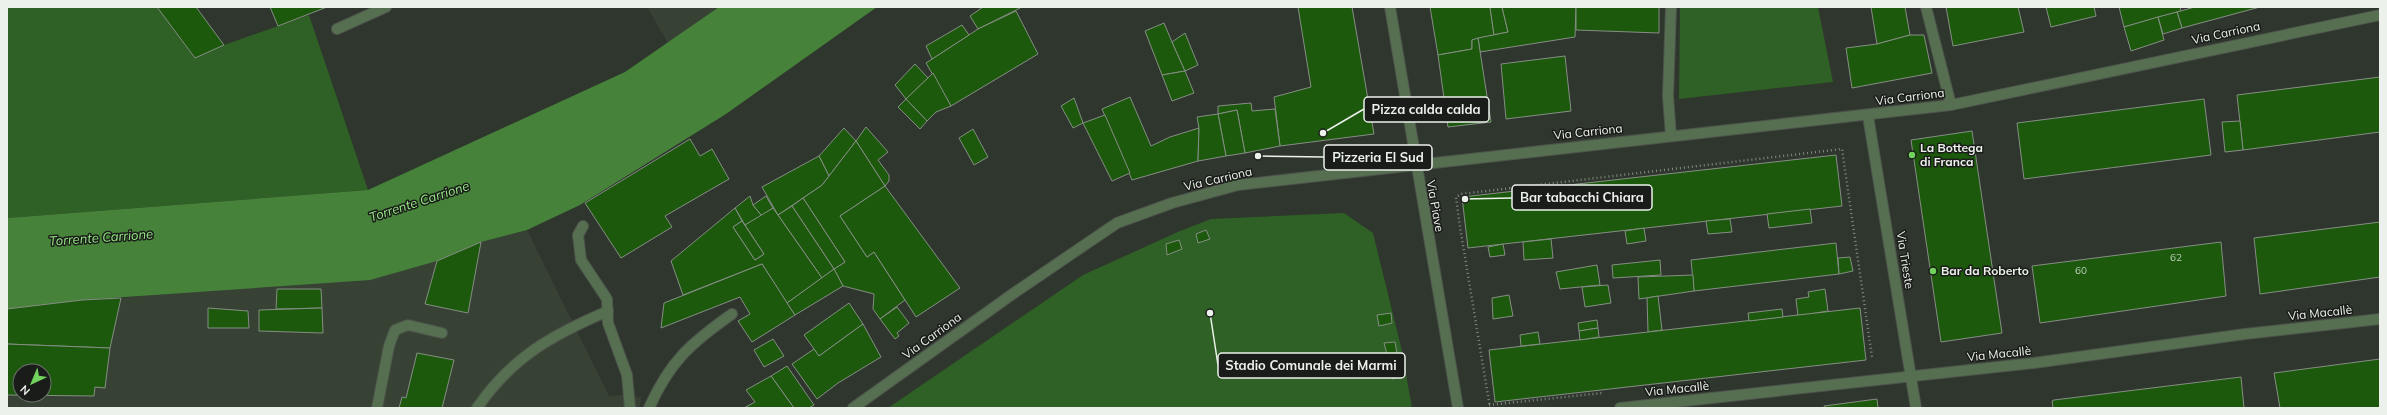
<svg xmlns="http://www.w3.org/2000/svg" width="2387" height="415" font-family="Mulish,sans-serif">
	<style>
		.built { fill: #374235; fill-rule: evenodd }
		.green { fill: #2f6025 }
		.water { fill: #46823a }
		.building { fill: #1c590d; stroke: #858e84; fill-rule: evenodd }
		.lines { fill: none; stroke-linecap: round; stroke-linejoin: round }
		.lane-casing { stroke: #4d544b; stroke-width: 12 }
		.street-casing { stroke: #4d544b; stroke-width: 12 }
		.path { stroke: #848a82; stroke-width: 2.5; stroke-dasharray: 1 3; stroke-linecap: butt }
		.lane { stroke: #566f51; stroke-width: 10 }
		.street { stroke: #566f51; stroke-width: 10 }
		.poi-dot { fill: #71d25e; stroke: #191c18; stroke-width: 1.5 }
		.labels { text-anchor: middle; stroke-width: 3; stroke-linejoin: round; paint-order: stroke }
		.number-label { font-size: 10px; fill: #b8cbb4 }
		.street-label { font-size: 12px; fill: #ecf1eb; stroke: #191c18 }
		.poi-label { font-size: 12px; font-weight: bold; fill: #ecf1eb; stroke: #191c18; text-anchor: start }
		.water-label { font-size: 13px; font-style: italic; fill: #97e887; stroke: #191c18 }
		.leader { fill: none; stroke: #ecf1eb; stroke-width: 1.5 }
		.callout-dot { fill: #ecf1eb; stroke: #191c18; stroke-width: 1.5 }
		.callout { fill: #191c18; stroke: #ecf1eb; stroke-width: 1.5 }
		.callout-label { font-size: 13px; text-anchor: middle; font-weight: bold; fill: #ecf1eb }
	</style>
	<rect width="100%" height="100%" fill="#2f362d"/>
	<g class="built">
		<polygon points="647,7 719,7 668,43"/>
		<path d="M 527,230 L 609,396 L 621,395 L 641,397 L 640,408 L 7,408 L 7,309 L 82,300 L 121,298 L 264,285 L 437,261 L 481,242 ZM 20,371 L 44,371 L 44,395 L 20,395 Z"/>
	</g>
	<g class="green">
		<polygon points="7,7 157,7 195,58 224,45 309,15 368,190 7,218"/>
		<polygon points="1680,7 1818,7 1833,82 1679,99"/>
		<polygon points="1344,213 1373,233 1402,351 1412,408 888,408 1083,275 1180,231 1211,219"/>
	</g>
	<polygon class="water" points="719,7 877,7 726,114 580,205 527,230 481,242 437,261 370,280 82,300 7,309 7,218 368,190 625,72"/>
	<g class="building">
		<polygon points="157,7 196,7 224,45 195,58"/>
		<polygon points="270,7 327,7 278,26"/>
		<polygon points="983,7 1022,7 978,29 970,16"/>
		<polygon points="1298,7 1352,7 1374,134 1280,146 1274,97 1311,87"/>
		<polygon points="1430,7 1490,7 1494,35 1472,40 1472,49 1438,55"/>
		<polygon points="1490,7 1502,7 1508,32 1494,35"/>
		<polygon points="1502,7 1576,7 1575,37 1480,52 1478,38 1508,32"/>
		<polygon points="1576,7 1659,7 1659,33 1576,30"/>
		<polygon points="1871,7 1905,7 1910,35 1877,44"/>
		<polygon points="1946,7 2018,7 2024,32 1953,46"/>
		<polygon points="2046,7 2094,7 2096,16 2051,27"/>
		<polygon points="2119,7 2180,7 2181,11 2124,27"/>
		<polygon points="2195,7 2260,7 2182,28 2177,12"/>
		<polygon points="1016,11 1038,54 951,106 926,63 978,29"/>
		<polygon points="2177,12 2182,28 2163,34 2158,17"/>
		<polygon points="2158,17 2164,40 2131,51 2124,27"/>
		<polygon points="1164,23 1172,42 1185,71 1162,75 1145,31"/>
		<polygon points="962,25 969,35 932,59 926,46"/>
		<polygon points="1185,33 1198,65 1185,71 1172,42"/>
		<polygon points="1910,35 1924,35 1932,73 1852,88 1846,48 1877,44"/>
		<polygon points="1478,38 1491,122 1448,127 1438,55 1472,49 1472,40"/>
		<polygon points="1565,56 1571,111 1506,119 1501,64"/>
		<polygon points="915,64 928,78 906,99 895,85"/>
		<polygon points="1185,71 1194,93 1172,101 1162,75"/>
		<polygon points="933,73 951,106 936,112 927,121 906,99"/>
		<polygon points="2380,77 2380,132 2243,150 2237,95"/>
		<polygon points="1130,97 1151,146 1170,137 1199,128 1198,161 1132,180 1102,109"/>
		<polygon points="1074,98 1083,123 1073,128 1061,106"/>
		<polygon points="906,99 927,121 920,129 898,107"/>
		<polygon points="2204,99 2211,155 2024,179 2017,123"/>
		<polygon points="1251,103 1252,111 1275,109 1280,146 1245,153 1237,110 1218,114 1218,106"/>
		<polygon points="1237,110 1245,153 1226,156 1218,114"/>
		<polygon points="1218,114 1226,156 1198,161 1199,128 1197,117"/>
		<polygon points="1105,115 1130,173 1112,181 1083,123"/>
		<polygon points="2240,121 2243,150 2225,152 2222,122"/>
		<polygon points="866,127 888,152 878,160 889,175 889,181 885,186 856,141"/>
		<polygon points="844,128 856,141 829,176 819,156"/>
		<polygon points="973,129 988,157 974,165 959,138"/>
		<polygon points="1972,131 2002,333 1941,342 1911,140"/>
		<polygon points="690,139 700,156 712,149 729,179 665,216 672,227 621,258 585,203"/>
		<polygon points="856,141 885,186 840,216 867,257 874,252 905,300 880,319 873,309 874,294 843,286 834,269 845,262 803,198 822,185"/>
		<polygon points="1836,155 1842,206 1468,248 1462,197"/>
		<polygon points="819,156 829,176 822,185 778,215 762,187"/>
		<polygon points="885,186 960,288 916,317 874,252 867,257 840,216"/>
		<polygon points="750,196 753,205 762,216 745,225 735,208"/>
		<polygon points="766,196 773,208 762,216 753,205"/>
		<polygon points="803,198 845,262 834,269 792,206"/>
		<polygon points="792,206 834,269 822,278 778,215"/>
		<polygon points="735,208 742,221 733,227 755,260 764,254 745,225 773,208 822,278 787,303 762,264 683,295 671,261"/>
		<polygon points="1810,209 1812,223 1769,228 1767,214"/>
		<polygon points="1730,219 1732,232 1708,234 1706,221"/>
		<polygon points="742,221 764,254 755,260 733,227"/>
		<polygon points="2380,222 2380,277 2260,294 2254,238"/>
		<polygon points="1644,228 1646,241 1627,244 1625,231"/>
		<polygon points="1206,230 1210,239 1198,243 1196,234"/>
		<polygon points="1551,239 1553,258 1524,260 1523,242"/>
		<polygon points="1179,240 1182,249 1167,255 1166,244"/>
		<polygon points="481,242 468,313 425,304 437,261"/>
		<polygon points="2221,242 2226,296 2040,323 2032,266"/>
		<polygon points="1836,243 1839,274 1694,291 1691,260"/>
		<polygon points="1503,244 1505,255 1490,257 1488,247"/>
		<polygon points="1850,257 1853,271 1839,274 1838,258"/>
		<polygon points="1660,260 1661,275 1613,278 1612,265"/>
		<polygon points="762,264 795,315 752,342 738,321 750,314 740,297 661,328 664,303"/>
		<polygon points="1597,265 1600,285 1560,289 1556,272"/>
		<polygon points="834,269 843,286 795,315 787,303"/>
		<polygon points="1693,275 1694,291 1639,299 1638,277"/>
		<polygon points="1608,285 1611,303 1585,307 1582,287"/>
		<polygon points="277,289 321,289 322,308 276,309"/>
		<polygon points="1825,289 1828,311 1798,316 1796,299 1809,297 1808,292"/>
		<polygon points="1509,295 1513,316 1493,319 1492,298"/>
		<polygon points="1658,296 1662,330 1648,332 1647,298"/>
		<polygon points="121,298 110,348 7,344 7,309 82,300"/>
		<polygon points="849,303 863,324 819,356 804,335"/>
		<polygon points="897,307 909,323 897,333 899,336 895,339 880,319"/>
		<polygon points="208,308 248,311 249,328 208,328"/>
		<polygon points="322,308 323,333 259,331 259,310"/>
		<polygon points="1860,308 1866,360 1495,402 1489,350"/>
		<polygon points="1782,309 1783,317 1749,321 1748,313"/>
		<polygon points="1391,313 1392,323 1379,326 1377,315"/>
		<polygon points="1597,320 1598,328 1579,331 1578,323"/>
		<polygon points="863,324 881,357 838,383 817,399 792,364 814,349 819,356"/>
		<polygon points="1598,328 1599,337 1580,340 1579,331"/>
		<polygon points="1538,332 1540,344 1521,346 1520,335"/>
		<polygon points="773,339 784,356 764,367 754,350"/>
		<polygon points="1395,342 1398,359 1388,358 1384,343"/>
		<path d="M 7,344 L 110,348 L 105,388 L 95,387 L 94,396 L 7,395 ZM 20,371 L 44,371 L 44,395 L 20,395 Z"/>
		<polygon points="417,353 454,360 442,408 399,408 402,397 406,398"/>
		<polygon points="2380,359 2380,408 2280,408 2274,373"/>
		<polygon points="787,366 814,405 809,408 794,408 771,376"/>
		<polygon points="1399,367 1401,377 1392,379 1390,369"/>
		<polygon points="771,376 794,408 744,408 755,402 746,390"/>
		<polygon points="2241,377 2244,408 2053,408 2052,401 2054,400"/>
		<polygon points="1877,399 1878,408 1825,408 1824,406"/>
	</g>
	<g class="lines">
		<g class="lane-casing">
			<g id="lane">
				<polyline points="1926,7 1951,105"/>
				<polyline points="337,29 386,7"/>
				<polyline points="1671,136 1668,96 1671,7"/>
				<polyline points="583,226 578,235 581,260 607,299 608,323 627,375 630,408"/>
				<polyline points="377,408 389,346 395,330 408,325 442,333"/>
				<path d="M 477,408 C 512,357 552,335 608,311"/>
				<path d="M 649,408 C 670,361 691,343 732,314"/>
			</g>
		</g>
		<g class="street-casing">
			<g id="street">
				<polyline points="1390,7 1458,408"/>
				<polyline points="1868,116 1916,408"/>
				<polyline points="853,408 1014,293 1117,223 1172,203 1238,185 1951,105 2380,15"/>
				<polyline points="1620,408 2034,363 2245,334 2380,319"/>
			</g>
		</g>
		<g class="path">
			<polyline points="1489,405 1602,393"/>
			<polyline points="1490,408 1460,227 1456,197 1461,194 1842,149 1872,357"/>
		</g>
		<use href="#lane" class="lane"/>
		<use href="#street" class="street"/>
	</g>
	<g class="poi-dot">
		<circle cx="1912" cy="155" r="4"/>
		<circle cx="1933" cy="271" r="4"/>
	</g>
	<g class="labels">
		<g class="number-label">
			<text x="2176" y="261">62</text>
			<text x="2081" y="274">60</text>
		</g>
		<g class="street-label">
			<text transform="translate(2226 33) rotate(-12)" y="4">Via Carriona</text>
			<text transform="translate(1910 97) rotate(-7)" y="4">Via Carriona</text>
			<text transform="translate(1588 132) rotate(-6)" y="4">Via Carriona</text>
			<text transform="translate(1218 179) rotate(-13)" y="4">Via Carriona</text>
			<text transform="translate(1435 206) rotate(80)" y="4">Via Piave</text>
			<text transform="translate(1905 260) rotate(81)" y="4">Via Trieste</text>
			<text transform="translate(2320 313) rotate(-6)" y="4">Via Macallè</text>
			<text transform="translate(932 336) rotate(-36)" y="4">Via Carriona</text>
			<text transform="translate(1999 354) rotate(-6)" y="4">Via Macallè</text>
			<text transform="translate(1677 389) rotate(-6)" y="4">Via Macallè</text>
		</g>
		<g class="poi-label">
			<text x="1920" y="152">La Bottega<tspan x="1920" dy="14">di Franca</tspan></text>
			<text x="1941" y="275">Bar da Roberto</text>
		</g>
		<g class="water-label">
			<text transform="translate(419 201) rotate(-18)" y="5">Torrente Carrione</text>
			<text transform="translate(101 237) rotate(-4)" y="5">Torrente Carrione</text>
		</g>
	</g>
	<path class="leader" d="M1323 133L1364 109M1258 156L1324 157M1465 199L1512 198M1210 313L1218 365"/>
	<g class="callout-dot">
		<circle cx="1323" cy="133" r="4"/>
		<circle cx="1258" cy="156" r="4"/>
		<circle cx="1465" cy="199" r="4"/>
		<circle cx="1210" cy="313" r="4"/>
	</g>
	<g class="callout">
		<rect x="1364" y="97" width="125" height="25" rx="4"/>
		<rect x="1324" y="145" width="108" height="25" rx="4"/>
		<rect x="1512" y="185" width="140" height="25" rx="4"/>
		<rect x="1218" y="353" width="187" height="25" rx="4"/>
	</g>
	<g class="callout-label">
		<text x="1426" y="114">Pizza calda calda</text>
		<text x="1378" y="162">Pizzeria El Sud</text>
		<text x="1582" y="202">Bar tabacchi Chiara</text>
		<text x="1311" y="370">Stadio Comunale dei Marmi</text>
	</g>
	<rect width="2387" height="415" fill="none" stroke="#ecf1eb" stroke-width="16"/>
	<g transform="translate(32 383) rotate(224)"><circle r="19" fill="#191c18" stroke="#6d716c"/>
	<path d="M0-3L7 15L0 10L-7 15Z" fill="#71d25e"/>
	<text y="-6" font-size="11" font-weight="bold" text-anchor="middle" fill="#ecf1eb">N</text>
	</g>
</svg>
